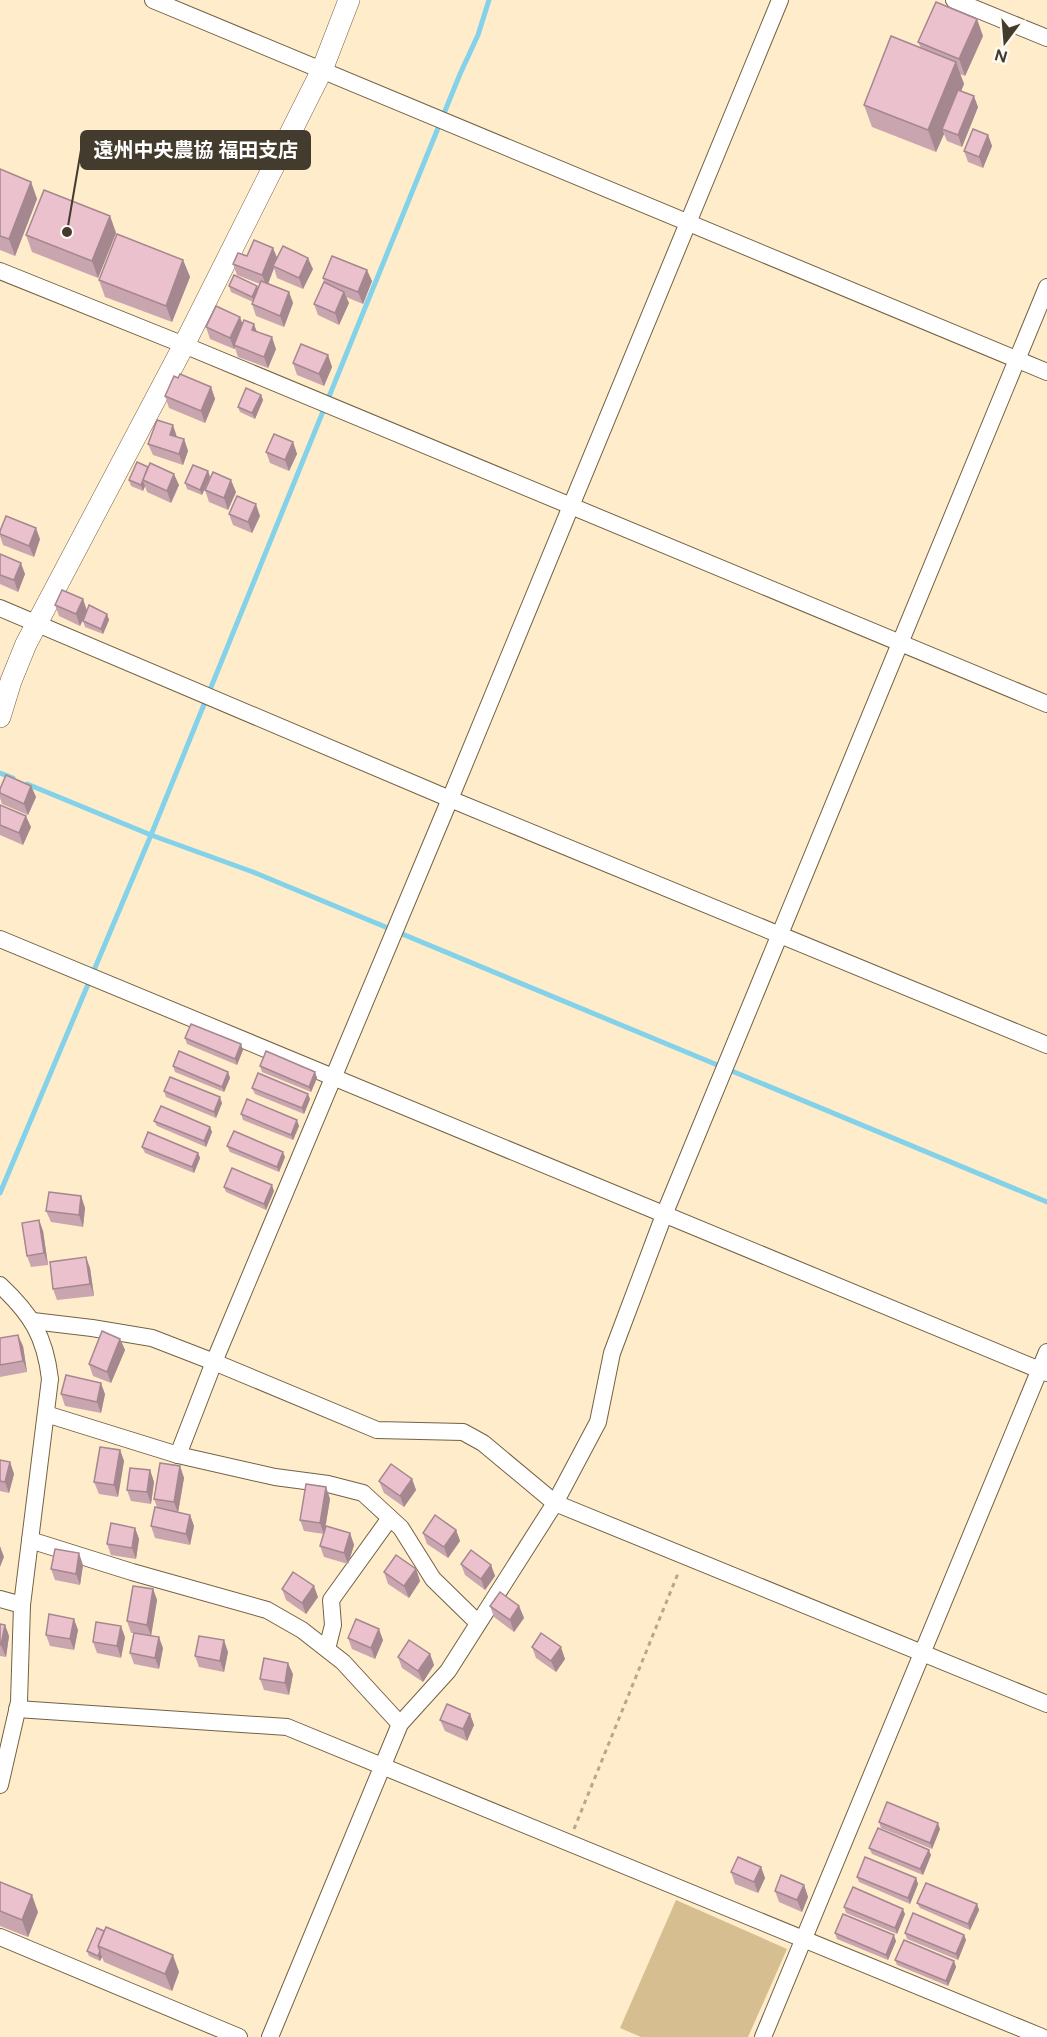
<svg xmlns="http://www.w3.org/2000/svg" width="1047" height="2037" font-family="Figtree,'Noto Sans JP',sans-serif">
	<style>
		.green { fill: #d7be91 }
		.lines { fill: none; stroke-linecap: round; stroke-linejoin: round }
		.stream { stroke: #83d2ea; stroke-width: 5 }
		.minor-casing { stroke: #726244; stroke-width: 18 }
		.tertiary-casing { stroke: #726244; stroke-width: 22 }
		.path { stroke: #b6a78e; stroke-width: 3; stroke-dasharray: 4.5 4.5; stroke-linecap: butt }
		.minor { stroke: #fff; stroke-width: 16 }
		.tertiary { stroke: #fff; stroke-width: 21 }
		.wall { fill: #c9a6af }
		.shaded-wall { fill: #a4878f }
		.building { fill: #eac1cc; stroke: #a4878f; stroke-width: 1.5 }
		.leader { fill: none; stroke: #433b2e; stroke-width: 2 }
		.callout-dot { fill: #433b2e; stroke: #fffbf4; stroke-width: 2 }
		.callout { fill: #433b2e; stroke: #433b2e; stroke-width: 2 }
		.callout-label { font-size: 20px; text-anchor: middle; font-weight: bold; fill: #fff }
	</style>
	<rect width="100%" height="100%" fill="#ffecca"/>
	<polygon class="green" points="676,1900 787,1949 748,2037 641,2037 620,2028"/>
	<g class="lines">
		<g class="stream">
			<polyline points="0,773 13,778"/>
			<polyline points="27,784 151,835 253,872 1047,1202"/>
			<polyline points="0,1193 151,835 460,74 478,35 489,0"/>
		</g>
		<g class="minor-casing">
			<g id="minor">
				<polyline points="153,0 1047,372"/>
				<polyline points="954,0 1047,38"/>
				<polyline points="0,271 184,345 1047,704"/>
				<polyline points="0,608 450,799 1047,1045"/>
				<polyline points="0,939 1047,1373"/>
				<path d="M 0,1285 C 31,1314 45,1336 50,1379 L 22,1605 L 19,1702 L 0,1785"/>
				<polyline points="33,1321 92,1328 152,1338 214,1362 377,1430 463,1432 483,1443 555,1503 1047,1704"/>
				<polyline points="46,1414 178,1455 275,1477 328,1484 363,1493 401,1528 433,1579 477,1622"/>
				<polyline points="178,1455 214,1362 450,799 780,0"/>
				<polyline points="30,1540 132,1572 267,1610 302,1630 343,1662 400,1724"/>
				<polyline points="0,1599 22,1605"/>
				<polyline points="327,1649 333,1625 331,1600 390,1518"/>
				<polyline points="17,1709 287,1727 1042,2037"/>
				<polyline points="0,1937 239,2037"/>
				<polyline points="270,2037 400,1724 448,1671 555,1503 598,1422 612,1353 664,1215 1047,287"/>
				<polyline points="763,2037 1047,1352"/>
			</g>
		</g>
		<g class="tertiary-casing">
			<polyline id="tertiary" points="0,717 11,681 26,644 184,345 322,70 349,0"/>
		</g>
		<polyline class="path" points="574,1829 679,1571"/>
		<use href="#minor" class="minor"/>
		<use href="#tertiary" class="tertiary"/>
	</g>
	<g class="wall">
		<polygon points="983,36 965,76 960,74 964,84 961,91 978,107 962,147 947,141 944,134 936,152 872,127 864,105 921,48 918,42"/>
		<polygon points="988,135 992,146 983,168 968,162 964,151"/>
		<polygon points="0,169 31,182 37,199 15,256 0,250"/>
		<polygon points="110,216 116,233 98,278 32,252 26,235"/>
		<polygon points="273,248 277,258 313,269 303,289 277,278 274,268 268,283 289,292 293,303 284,327 256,316 252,304 253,302 231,292 229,286 257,286 258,289 260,284 237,275 233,264 247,256"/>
		<polygon points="183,260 190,277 172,322 105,297 99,280"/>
		<polygon points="323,278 372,281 363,304 346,297 349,303 339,325 318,315 314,304 324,282"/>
		<polygon points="243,324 257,331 276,349 268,368 238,357 235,348 234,349 210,339 206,327"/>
		<polygon points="328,355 332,367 324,386 297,375 293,363"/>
		<polygon points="178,378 211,387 215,399 205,423 169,408 165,396"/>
		<polygon points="261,395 263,400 255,419 240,412 238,407"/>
		<polygon points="177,437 184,439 188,451 183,465 153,455 148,444"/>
		<polygon points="293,442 297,454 289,471 270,463 266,452"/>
		<polygon points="137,462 179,485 171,503 147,492 145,486 143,491 131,486 129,480"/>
		<polygon points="208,471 210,477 202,495 187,489 185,483"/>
		<polygon points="205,490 236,492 228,510 209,502"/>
		<polygon points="229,514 260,516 252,533 233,525"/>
		<polygon points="0,531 40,539 34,557 3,545 0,536"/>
		<polygon points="0,554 25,574 18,592 0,584"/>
		<polygon points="83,599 87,611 80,626 59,616 55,605"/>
		<polygon points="107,614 109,620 103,634 85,627 83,621"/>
		<polygon points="31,786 36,797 28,815 2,804 0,798 0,789"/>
		<polygon points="0,825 31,827 23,845 0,835"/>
		<polygon points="185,1038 243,1050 237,1065 187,1044"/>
		<polygon points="173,1066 228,1072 230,1078 224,1092 175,1072"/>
		<polygon points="260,1066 315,1072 317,1078 311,1092 262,1072"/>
		<polygon points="252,1088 310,1099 304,1114 255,1094"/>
		<polygon points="164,1091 222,1103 216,1118 166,1097"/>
		<polygon points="241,1114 299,1126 293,1140 243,1120"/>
		<polygon points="154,1121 210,1127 212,1132 206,1147 157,1126"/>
		<polygon points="227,1146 285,1157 279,1172 230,1152"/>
		<polygon points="142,1147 198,1153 200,1158 194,1173 145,1153"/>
		<polygon points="224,1187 274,1191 266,1210 226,1192"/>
		<polygon points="81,1196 85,1208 83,1227 51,1222 46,1211"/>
		<polygon points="39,1220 43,1231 48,1265 31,1267 27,1256"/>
		<polygon points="90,1268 94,1296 57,1300 53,1289"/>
		<polygon points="0,1338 23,1346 27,1372 0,1377"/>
		<polygon points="120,1339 125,1350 111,1383 93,1376 89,1364"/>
		<polygon points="61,1394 105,1394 101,1413 65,1406"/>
		<polygon points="120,1450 124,1461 118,1497 99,1494 94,1482"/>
		<polygon points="0,1460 10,1462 14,1474 9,1493 0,1491"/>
		<polygon points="180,1466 184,1478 178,1512 190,1515 194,1526 190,1545 155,1538 151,1526 157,1507 154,1499"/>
		<polygon points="150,1470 154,1482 151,1504 131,1501 127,1490"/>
		<polygon points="412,1479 416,1490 404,1507 384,1493 379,1481"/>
		<polygon points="326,1487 330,1499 325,1530 350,1533 354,1545 348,1564 324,1557 320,1546 324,1534 304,1531 300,1520"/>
		<polygon points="135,1528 139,1539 136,1559 111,1555 107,1544"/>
		<polygon points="456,1530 460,1541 448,1558 427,1544 423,1533"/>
		<polygon points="461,1564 491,1565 495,1576 485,1590 465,1575"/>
		<polygon points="83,1565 80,1585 55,1580 51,1569"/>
		<polygon points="416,1569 420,1581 409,1598 388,1584 384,1572"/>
		<polygon points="153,1589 157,1600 151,1636 163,1648 159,1669 134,1664 130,1653 134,1633 131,1633 127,1621"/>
		<polygon points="282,1589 318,1597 306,1614 286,1600"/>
		<polygon points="490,1606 519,1606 524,1618 514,1632 494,1617"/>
		<polygon points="0,1624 5,1625 9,1636 6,1657 0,1656"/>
		<polygon points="78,1630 74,1650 50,1646 46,1635"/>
		<polygon points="125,1637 121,1658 97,1653 93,1642"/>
		<polygon points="348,1638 383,1640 375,1659 352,1649"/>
		<polygon points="532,1647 565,1659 556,1672 536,1658"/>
		<polygon points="228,1652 224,1672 199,1667 195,1656"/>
		<polygon points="430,1654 434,1665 423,1682 402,1668 398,1657"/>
		<polygon points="293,1674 289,1695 264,1690 260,1679"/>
		<polygon points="470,1714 474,1725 467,1741 445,1731 440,1720"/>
		<polygon points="879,1822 940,1829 932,1849 881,1828"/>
		<polygon points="869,1848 931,1855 923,1875 872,1854"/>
		<polygon points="761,1867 765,1878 758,1893 735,1884 731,1872"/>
		<polygon points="857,1877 916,1878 918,1884 910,1904 859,1882"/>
		<polygon points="0,1882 38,1912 28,1937 0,1926"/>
		<polygon points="804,1885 808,1897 802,1912 779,1902 775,1891"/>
		<polygon points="917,1903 977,1904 979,1910 970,1930 920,1908"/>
		<polygon points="844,1907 905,1914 897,1934 846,1913"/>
		<polygon points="97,1928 179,1972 172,1991 104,1962 102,1957 100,1961 89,1956 87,1951"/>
		<polygon points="835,1933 896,1941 888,1960 837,1939"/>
		<polygon points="905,1933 964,1935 966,1940 958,1960 907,1939"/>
		<polygon points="895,1960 954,1961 956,1967 948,1986 897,1965"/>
	</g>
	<g class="shaded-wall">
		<polygon points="977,19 983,36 965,76 959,59"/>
		<polygon points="956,62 964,84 945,130 942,129 944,134 936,152 928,130"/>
		<polygon points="974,96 978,107 962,147 958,135"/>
		<polygon points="988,135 992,146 983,168 979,157"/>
		<polygon points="31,182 37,199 15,256 9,239"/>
		<polygon points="110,216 116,233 98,278 92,261"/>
		<polygon points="273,248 278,260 273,266 274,268 267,287 262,275"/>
		<polygon points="308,258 313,269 303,289 299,278"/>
		<polygon points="183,260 190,277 172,322 166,306"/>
		<polygon points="367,270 372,281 363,304 358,292"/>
		<polygon points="257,286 259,292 254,302 252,297"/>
		<polygon points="289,292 293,303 284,327 280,316"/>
		<polygon points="344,292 349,303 339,325 335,313"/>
		<polygon points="240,317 244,328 234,345 235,348 234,349 230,338"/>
		<polygon points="254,324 258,335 252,330"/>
		<polygon points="272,337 276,349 268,368 264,357"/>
		<polygon points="328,355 332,367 324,386 319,374"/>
		<polygon points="211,387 215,399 205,423 201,411"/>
		<polygon points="261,395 263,400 255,419 252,413"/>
		<polygon points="173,425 177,437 174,446 170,435"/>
		<polygon points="184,439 188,451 183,465 179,454"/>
		<polygon points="293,442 297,454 289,471 285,460"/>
		<polygon points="208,471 210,477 202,495 200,490"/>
		<polygon points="174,474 179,485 171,503 167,491"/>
		<polygon points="231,480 236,492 228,510 224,498"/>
		<polygon points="143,481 145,486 143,491 141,485"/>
		<polygon points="256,504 260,516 252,533 248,522"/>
		<polygon points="36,528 40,539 34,557 29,546"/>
		<polygon points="21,563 25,574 18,592 14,580"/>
		<polygon points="83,599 87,611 80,626 76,614"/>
		<polygon points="107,614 109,620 103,634 101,629"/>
		<polygon points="31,786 36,797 28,815 24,804"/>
		<polygon points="26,816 31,827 23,845 19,833"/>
		<polygon points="241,1044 243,1050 237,1065 235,1059"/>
		<polygon points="228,1072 230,1078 224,1092 222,1087"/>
		<polygon points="315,1072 317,1078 311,1092 309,1087"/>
		<polygon points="308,1094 310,1099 304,1114 302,1108"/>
		<polygon points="220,1097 222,1103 216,1118 214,1112"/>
		<polygon points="297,1120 299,1126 293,1140 291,1135"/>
		<polygon points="210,1127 212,1132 206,1147 204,1141"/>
		<polygon points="283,1152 285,1157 279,1172 277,1167"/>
		<polygon points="198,1153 200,1158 194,1173 192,1167"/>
		<polygon points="272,1185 274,1191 266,1210 264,1204"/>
		<polygon points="81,1196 85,1208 83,1227 79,1215"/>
		<polygon points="39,1220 43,1231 48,1265 44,1253"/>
		<polygon points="86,1257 90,1268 94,1296 90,1284"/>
		<polygon points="18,1335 23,1346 27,1372 23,1361"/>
		<polygon points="120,1339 125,1350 111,1383 107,1372"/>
		<polygon points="101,1383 105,1394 101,1413 97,1402"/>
		<polygon points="120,1450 124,1461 118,1497 114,1485"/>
		<polygon points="10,1462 14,1474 9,1493 5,1482"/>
		<polygon points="180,1466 184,1478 178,1513 174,1502"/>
		<polygon points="150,1470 154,1482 151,1504 147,1492"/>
		<polygon points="412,1479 416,1490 404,1507 400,1496"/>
		<polygon points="326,1487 330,1499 324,1534 320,1523"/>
		<polygon points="190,1515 194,1526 190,1545 186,1534"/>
		<polygon points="135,1528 139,1539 136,1559 132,1548"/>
		<polygon points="456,1530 460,1541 448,1558 444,1547"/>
		<polygon points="350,1533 354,1545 348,1564 344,1553"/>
		<polygon points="0,1546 4,1557 0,1567"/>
		<polygon points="79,1553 83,1565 80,1585 76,1574"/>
		<polygon points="491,1565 495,1576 485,1590 481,1579"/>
		<polygon points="416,1569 420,1581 409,1598 404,1586"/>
		<polygon points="314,1586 318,1597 306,1614 302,1603"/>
		<polygon points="153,1589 157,1600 151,1636 147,1625"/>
		<polygon points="519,1606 524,1618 514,1632 510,1620"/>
		<polygon points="74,1619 78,1630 74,1650 70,1639"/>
		<polygon points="5,1625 9,1636 6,1657 1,1645"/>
		<polygon points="121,1626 125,1637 121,1658 117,1646"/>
		<polygon points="379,1629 383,1640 375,1659 371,1648"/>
		<polygon points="159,1637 163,1648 159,1669 155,1658"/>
		<polygon points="224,1640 228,1652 224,1672 220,1661"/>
		<polygon points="561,1647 565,1659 556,1672 551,1661"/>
		<polygon points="430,1654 434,1665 423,1682 418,1671"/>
		<polygon points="288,1663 293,1674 289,1695 285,1683"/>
		<polygon points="470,1714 474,1725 467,1741 463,1729"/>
		<polygon points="938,1823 940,1829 932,1849 930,1843"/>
		<polygon points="929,1850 931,1855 923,1875 920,1869"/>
		<polygon points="761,1867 765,1878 758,1893 754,1882"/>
		<polygon points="916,1878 918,1884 910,1904 908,1898"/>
		<polygon points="804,1885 808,1897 802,1912 797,1900"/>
		<polygon points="32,1895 38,1912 28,1937 22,1920"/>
		<polygon points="977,1904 979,1910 970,1930 968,1924"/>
		<polygon points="903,1909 905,1914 897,1934 895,1928"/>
		<polygon points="894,1935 896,1941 888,1960 886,1955"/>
		<polygon points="964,1935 966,1940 958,1960 956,1954"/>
		<polygon points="100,1951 102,1957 100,1961 98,1956"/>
		<polygon points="173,1955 179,1972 172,1991 165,1974"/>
		<polygon points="954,1961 956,1967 948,1986 946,1981"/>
	</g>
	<g class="building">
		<polygon points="936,2 977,19 959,59 918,42"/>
		<polygon points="891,36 956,62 928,130 864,105"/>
		<polygon points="958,90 974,96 958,135 942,129"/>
		<polygon points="973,129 988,135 979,157 964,151"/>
		<polygon points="0,169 31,182 9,239 0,236"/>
		<polygon points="44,190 110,216 92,261 26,235"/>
		<polygon points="117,234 183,260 166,306 99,280"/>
		<polygon points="254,240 273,248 262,275 233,264 238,253 247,256"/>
		<polygon points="283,246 308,258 299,278 273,266"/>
		<polygon points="332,256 367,270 358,292 323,278"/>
		<polygon points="234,275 257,286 252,297 229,286"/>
		<polygon points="261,281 289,292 280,316 252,304"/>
		<polygon points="324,282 344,292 335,313 314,304"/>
		<polygon points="216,306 240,317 230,338 206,327"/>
		<polygon points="244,320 254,324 252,330 272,337 264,357 234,345"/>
		<polygon points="301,344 328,355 319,374 293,363"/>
		<polygon points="180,374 211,387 201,411 165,396 174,376 178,378"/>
		<polygon points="246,388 261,395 252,413 238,407"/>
		<polygon points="157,420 173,425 170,435 184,439 179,454 148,444"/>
		<polygon points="274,434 293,442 285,460 266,452"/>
		<polygon points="137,462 148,467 141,485 129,480"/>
		<polygon points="150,463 174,474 167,491 143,480"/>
		<polygon points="193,465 208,471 200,490 185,483"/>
		<polygon points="213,472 231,480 224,498 205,490"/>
		<polygon points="237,496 256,504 248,522 229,514"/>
		<polygon points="6,516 36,528 29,546 0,534 0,531"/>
		<polygon points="0,554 21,563 14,580 0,575"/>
		<polygon points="62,590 83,599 76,614 55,605"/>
		<polygon points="89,605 107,614 101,629 83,621"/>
		<polygon points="6,775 31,786 24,804 0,793 0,789"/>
		<polygon points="0,805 26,816 19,833 0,825"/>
		<polygon points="191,1024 241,1044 235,1059 185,1038"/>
		<polygon points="179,1051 228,1072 222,1087 173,1066"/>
		<polygon points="266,1051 315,1072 309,1087 260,1066"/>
		<polygon points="258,1073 308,1094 302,1108 252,1088"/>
		<polygon points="170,1077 220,1097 214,1112 164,1091"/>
		<polygon points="247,1099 297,1120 291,1135 241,1114"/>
		<polygon points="161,1106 210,1127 204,1141 154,1121"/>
		<polygon points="234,1131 283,1152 277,1167 227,1146"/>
		<polygon points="148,1132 198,1153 192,1167 142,1147"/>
		<polygon points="232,1168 272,1185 264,1204 224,1187"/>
		<polygon points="49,1192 81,1196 79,1215 46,1211"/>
		<polygon points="39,1220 44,1253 27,1256 22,1223"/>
		<polygon points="86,1257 90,1284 53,1289 50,1262"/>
		<polygon points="102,1331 120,1339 107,1372 89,1364"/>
		<polygon points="18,1335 23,1361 0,1365 0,1338"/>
		<polygon points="66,1375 101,1383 97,1402 61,1394"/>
		<polygon points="100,1447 120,1450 114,1485 94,1482"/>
		<polygon points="0,1460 10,1462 5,1482 0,1481"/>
		<polygon points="160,1463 180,1466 174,1502 154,1499"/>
		<polygon points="391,1464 412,1479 400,1496 379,1481"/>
		<polygon points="130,1468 150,1470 147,1492 127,1490"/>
		<polygon points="306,1484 326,1487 320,1523 300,1520"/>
		<polygon points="155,1507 190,1515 186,1534 151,1526"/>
		<polygon points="435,1515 456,1530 444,1547 423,1533"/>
		<polygon points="111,1523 135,1528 132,1548 107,1544"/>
		<polygon points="326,1526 350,1533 344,1553 320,1546"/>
		<polygon points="55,1549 79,1553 76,1574 51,1569"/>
		<polygon points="471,1550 491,1565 481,1579 461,1564"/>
		<polygon points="396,1555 416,1569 404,1586 384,1572"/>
		<polygon points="293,1572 314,1586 302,1603 282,1589"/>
		<polygon points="133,1586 153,1589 147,1625 127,1621"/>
		<polygon points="500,1592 519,1606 510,1620 490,1606"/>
		<polygon points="49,1614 74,1619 70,1639 46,1635"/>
		<polygon points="356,1619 379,1629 371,1648 348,1638"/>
		<polygon points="96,1622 121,1626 117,1646 93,1642"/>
		<polygon points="0,1624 5,1625 1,1645 0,1645"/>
		<polygon points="134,1633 159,1637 155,1658 130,1653"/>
		<polygon points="541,1633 561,1647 551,1661 532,1647"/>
		<polygon points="199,1636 224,1640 220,1661 195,1656"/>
		<polygon points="409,1640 430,1654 418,1671 398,1657"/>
		<polygon points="264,1658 288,1663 285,1683 260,1679"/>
		<polygon points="447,1704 470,1714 463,1729 440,1720"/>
		<polygon points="887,1802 938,1823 930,1843 879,1822"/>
		<polygon points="878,1828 929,1850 920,1869 869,1848"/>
		<polygon points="738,1857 761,1867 754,1882 731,1872"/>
		<polygon points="865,1857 916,1878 908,1898 857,1877"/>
		<polygon points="781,1875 804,1885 797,1900 775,1891"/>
		<polygon points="0,1882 32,1895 22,1920 0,1911"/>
		<polygon points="926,1883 977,1904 968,1924 917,1903"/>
		<polygon points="853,1887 903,1909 895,1928 844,1907"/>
		<polygon points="913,1913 964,1935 956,1954 905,1933"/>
		<polygon points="843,1914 894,1935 886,1955 835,1933"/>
		<polygon points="106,1927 173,1955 165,1974 98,1946"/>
		<polygon points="97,1928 104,1931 98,1946 100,1951 98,1956 87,1951"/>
		<polygon points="904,1940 954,1961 946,1981 895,1960"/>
	</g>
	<path class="leader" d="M67 232L81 150"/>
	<circle class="callout-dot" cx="67" cy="232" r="6"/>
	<rect class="callout" x="81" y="131" width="229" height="38" rx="6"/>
	<g class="callout-label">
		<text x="196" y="157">遠州中央農協 福田支店</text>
	</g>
	<g transform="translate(1005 42) rotate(196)" stroke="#fffbf4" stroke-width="4.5" paint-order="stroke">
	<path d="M0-4.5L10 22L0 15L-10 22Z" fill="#433b2e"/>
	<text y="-9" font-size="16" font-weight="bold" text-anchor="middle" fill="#433b2e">N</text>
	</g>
</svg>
